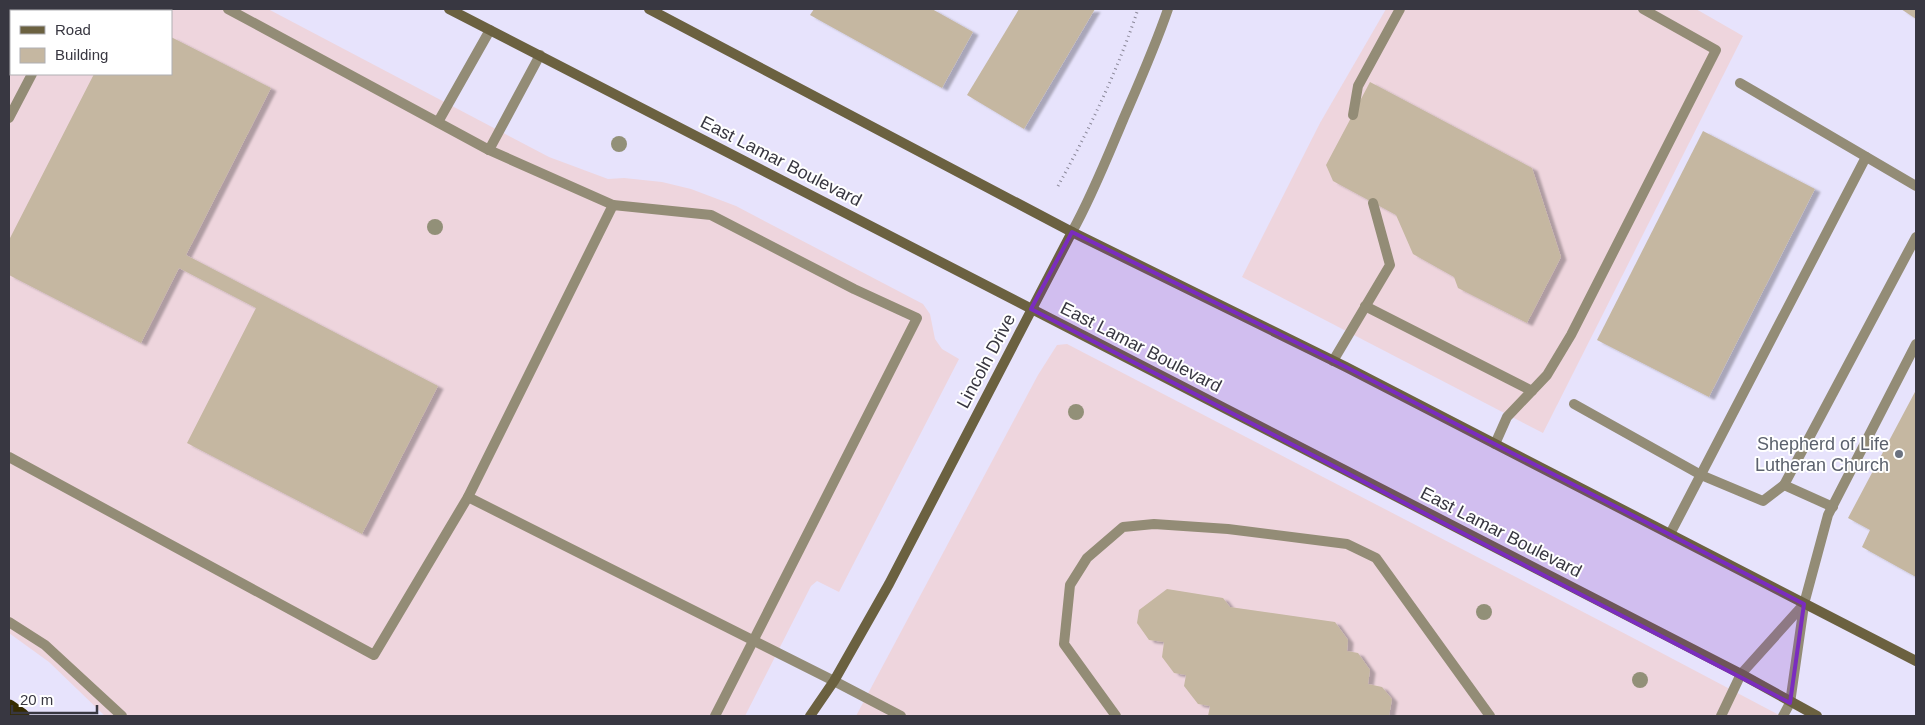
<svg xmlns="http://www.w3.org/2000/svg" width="1925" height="725" font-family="Helvetica,sans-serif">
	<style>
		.commercial { fill: #eed5dd; fill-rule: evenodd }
		.building { fill: #c5b7a1; filter: url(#shadow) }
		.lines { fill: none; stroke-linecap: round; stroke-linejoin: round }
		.path { stroke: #898697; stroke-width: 3; stroke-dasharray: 1 4; stroke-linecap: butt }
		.service { stroke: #938c76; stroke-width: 10 }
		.minor { stroke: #938c76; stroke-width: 10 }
		.tertiary { stroke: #938c76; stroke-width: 10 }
		.secondary { stroke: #6b6140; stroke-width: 10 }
		.motorway { stroke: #352b01; stroke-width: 15 }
		.tree { fill: #929078 }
		.marked { fill: #7b2cbf; fill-opacity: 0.2; stroke: #7b2cbf; stroke-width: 4; stroke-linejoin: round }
		.worship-dot { fill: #6b7280; stroke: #fff; stroke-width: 2 }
		.labels { text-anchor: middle; stroke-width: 4; stroke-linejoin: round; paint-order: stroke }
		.street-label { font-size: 18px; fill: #383741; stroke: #fff }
		.worship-label { font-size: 18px; fill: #5b616d; stroke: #fff; text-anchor: end }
	</style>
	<defs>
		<filter id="shadow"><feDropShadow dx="5.5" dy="3" stdDeviation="1" flood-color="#0004"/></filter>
	</defs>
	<rect width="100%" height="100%" fill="#e7e3fc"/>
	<g class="commercial">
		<path d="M 9,9 L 268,9 L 549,157 L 608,179 L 624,178 L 662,182 L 691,189 L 736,206 L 923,304 L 930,314 L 935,339 L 942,349 L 959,359 L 839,592 L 817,581 L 811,586 L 745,716 L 105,716 L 49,662 L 9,633 ZM 11,11 L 171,11 L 171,74 L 11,74 Z"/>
		<polygon points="1386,9 1696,9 1743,36 1543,433 1242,277 1320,123"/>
		<polygon points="1067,344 1637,640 1781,716 856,716 1038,375 1057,345"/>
	</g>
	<g class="building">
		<polygon points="814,9 932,9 973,32 942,88 810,15"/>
		<polygon points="1019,9 1095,9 1024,129 967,95"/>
		<polygon points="1901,9 1916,9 1916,19"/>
		<polygon points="171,37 271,88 186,255 438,386 362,534 187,443 256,308 179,268 141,343 9,275 9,240 94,74 171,74"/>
		<polygon points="1370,82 1532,168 1561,257 1527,323 1458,288 1454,277 1413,254 1396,215 1333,181 1326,165"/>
		<polygon points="1703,131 1815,189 1709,397 1597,340"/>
		<polygon points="1916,390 1916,577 1862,547 1870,530 1848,518"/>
		<polygon points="1167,589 1223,598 1230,607 1335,622 1348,640 1347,651 1358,653 1370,670 1368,684 1382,687 1392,699 1389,716 1208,716 1210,706 1198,704 1184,686 1186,675 1174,673 1162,657 1164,642 1149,640 1137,623 1139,610"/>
	</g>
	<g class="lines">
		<path class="path" d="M 1058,186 C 1089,130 1118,70 1138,9"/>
		<g class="service">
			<polyline points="228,9 489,150 613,205"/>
			<polyline points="66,11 67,9"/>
			<polyline points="1740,83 1916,186"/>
			<polyline points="1353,115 1358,86 1400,9"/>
			<polyline points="9,118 32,74"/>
			<polyline points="438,122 490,30"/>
			<polyline points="489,150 540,55"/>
			<polyline points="1365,306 1532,391"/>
			<polyline points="1333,361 1390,265 1373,203"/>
			<polyline points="1574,404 1701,475 1763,501 1784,485 1916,237"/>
			<polyline points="1495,444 1507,417 1547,375 1571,335 1716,50 1643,9"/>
			<polyline points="9,457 374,655 468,497 613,205 711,215 854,289 917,318 715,716"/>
			<polyline points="1784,485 1833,507"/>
			<polyline points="468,497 834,681"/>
			<polyline points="1670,534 1866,157"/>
			<polyline points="1804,604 1828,515 1916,344"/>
			<polyline points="9,622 45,645 122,716"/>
			<polyline points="1116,716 1064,644 1070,585 1087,558 1123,527 1154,524 1228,529 1347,544 1376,558 1490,716"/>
		</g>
		<g class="minor">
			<polyline points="834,681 901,716"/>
			<polyline points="1721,716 1741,674 1804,604"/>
			<polyline points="1783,716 1790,703 1804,605"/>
		</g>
		<path class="tertiary" d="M 1072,232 C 1092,196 1107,158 1123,120 C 1139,83 1155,47 1168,9"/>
		<g class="secondary">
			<polyline points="449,9 1741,674 1817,716"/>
			<polyline points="649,9 1072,232 1346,367 1916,661"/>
			<polyline points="810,716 834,681 889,584 1072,232"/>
		</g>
		<polyline class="motorway" points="9,707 22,716"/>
	</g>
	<g class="tree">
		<circle cx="619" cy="144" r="8"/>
		<circle cx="435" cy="227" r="8"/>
		<circle cx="1076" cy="412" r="8"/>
		<circle cx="1484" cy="612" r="8"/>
		<circle cx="1640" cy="680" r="8"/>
	</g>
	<path class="marked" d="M 1072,232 L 1346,367 L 1804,604 L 1790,703 L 1031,309 Z"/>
	<circle class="worship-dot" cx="1899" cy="454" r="5"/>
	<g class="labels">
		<g class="street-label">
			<text transform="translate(781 161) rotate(27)" y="6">East Lamar Boulevard</text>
			<text transform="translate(1141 347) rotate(27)" y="6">East Lamar Boulevard</text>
			<text transform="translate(986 361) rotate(-62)" y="6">Lincoln Drive</text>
			<text transform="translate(1501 532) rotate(27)" y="6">East Lamar Boulevard</text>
		</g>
		<g class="worship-label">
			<text x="1889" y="450">Shepherd of Life<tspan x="1889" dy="21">Lutheran Church</tspan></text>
		</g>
	</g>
	<rect width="1925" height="725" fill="none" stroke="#383741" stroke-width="20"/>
	<rect x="10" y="10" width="162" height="65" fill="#ffffff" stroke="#afafb3"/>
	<rect x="20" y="26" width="25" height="8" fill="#6b6140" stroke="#afafb3"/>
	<text x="55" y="35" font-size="15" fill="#383741">Road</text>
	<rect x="20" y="48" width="25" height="15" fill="#c5b7a1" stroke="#afafb3"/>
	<text x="55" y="60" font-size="15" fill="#383741">Building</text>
	<path d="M12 705v8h85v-8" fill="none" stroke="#383741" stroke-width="2.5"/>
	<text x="20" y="705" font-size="15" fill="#383741" stroke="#ffffff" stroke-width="4" paint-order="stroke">20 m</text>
</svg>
